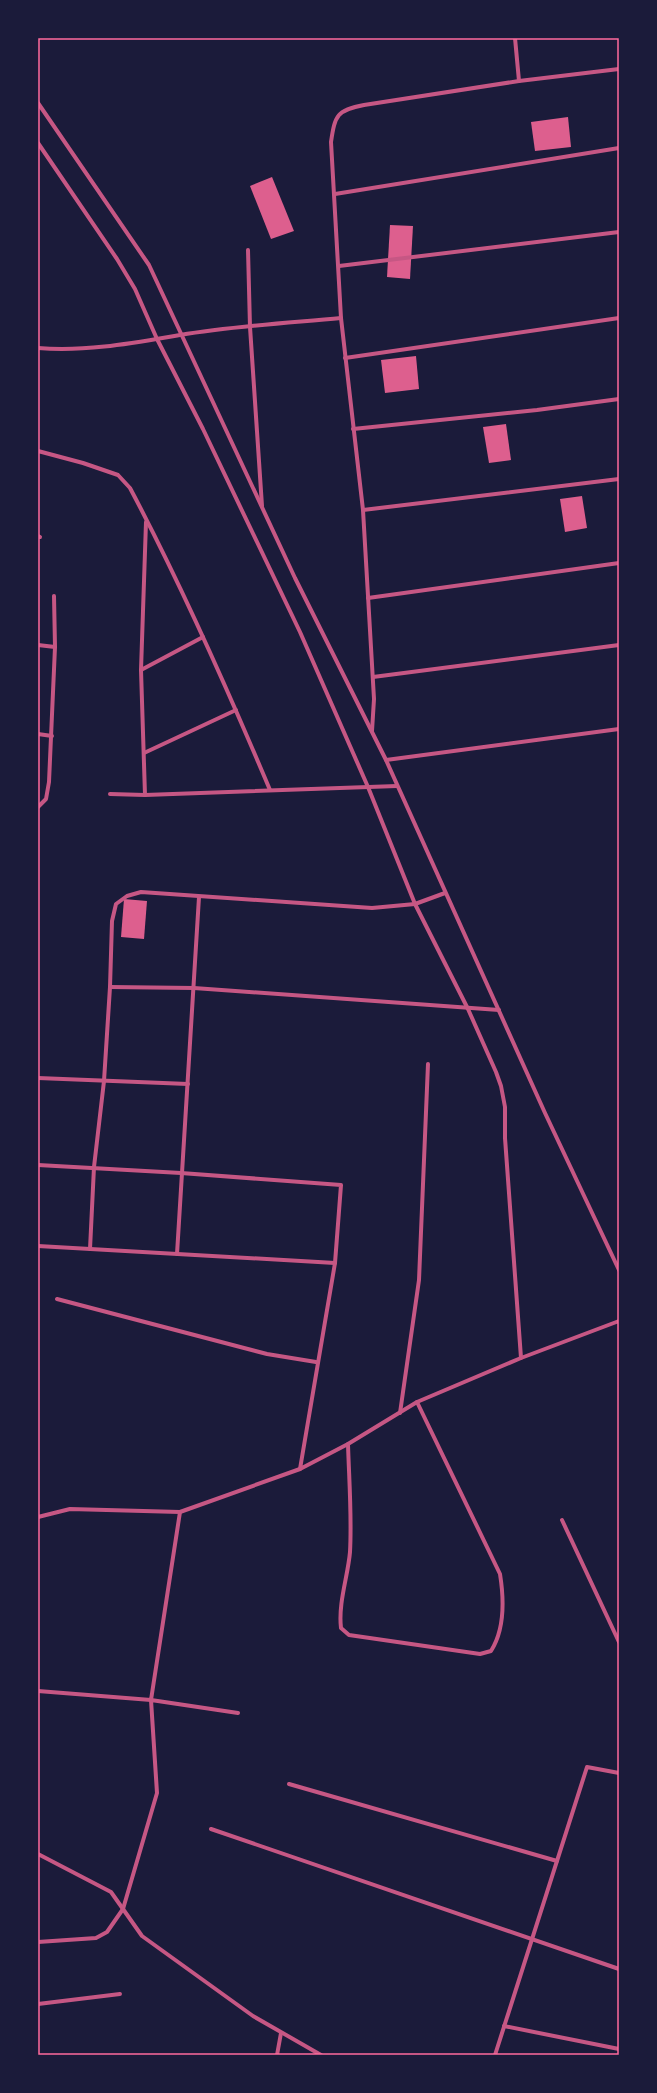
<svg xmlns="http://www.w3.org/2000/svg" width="657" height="2093" font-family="'PT Sans Narrow',sans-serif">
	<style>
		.building { fill: #dd5f8e }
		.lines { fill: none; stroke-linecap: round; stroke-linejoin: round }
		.minor { stroke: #c65784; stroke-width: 4 }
		.neatline { fill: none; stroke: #ff6b9d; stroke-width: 1.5 }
	</style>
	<rect width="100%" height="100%" fill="#1b1b3a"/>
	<g class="building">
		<polygon points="568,117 571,147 535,151 531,122"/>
		<polygon points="272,177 294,231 271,239 250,186"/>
		<polygon points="390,225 413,226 410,279 387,277"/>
		<polygon points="416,356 419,389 385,393 381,360"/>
		<polygon points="506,424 511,460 489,463 483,427"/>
		<polygon points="582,496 587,528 565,532 560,499"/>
		<polygon points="124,899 147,901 144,939 121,937"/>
	</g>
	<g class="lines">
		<g class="minor">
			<polyline points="515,38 519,81"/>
			<polyline points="38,103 149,265 295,578 386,760 545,1113 619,1270"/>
			<polyline points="38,143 117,259 135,289 157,339 203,429 300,632 368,787 415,904 468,1009 496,1072 501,1086 505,1107 505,1138 521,1358"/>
			<polyline points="335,194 619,148"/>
			<polyline points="248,250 250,327 262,506"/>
			<polyline points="339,266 619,232"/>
			<path d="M 38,348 C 86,352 133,343 180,335 C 233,326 287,323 341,318"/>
			<polyline points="345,358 619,318"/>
			<polyline points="353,429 537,410 619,399"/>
			<path d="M 38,451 L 83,463 L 118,475 L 130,488 C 182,586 227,688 270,790"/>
			<polyline points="363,510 619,479"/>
			<polyline points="38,536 40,537"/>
			<polyline points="368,598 619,563"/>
			<polyline points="38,645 55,647"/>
			<polyline points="141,670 203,637"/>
			<polyline points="373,677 619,645"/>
			<path d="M 372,731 L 374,699 L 363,510 L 341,318 L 331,142 C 335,115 337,110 364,105 L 519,81 L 619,69"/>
			<polyline points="38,734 52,736"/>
			<polyline points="144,753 236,710"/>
			<polyline points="386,760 619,729"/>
			<polyline points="110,794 145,795 397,786"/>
			<polyline points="145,795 141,670 146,522"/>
			<polyline points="38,807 46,799 49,782 55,647 54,596"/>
			<polyline points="110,987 194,988 499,1010"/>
			<polyline points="38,1078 188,1084"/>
			<polyline points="38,1165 181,1173 341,1185 335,1263 300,1469 348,1444 417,1402 521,1358 619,1321"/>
			<polyline points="38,1246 335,1263"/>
			<polyline points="90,1249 94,1167 104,1081 110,987 112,921 116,904 127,896 141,892 372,908 415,904 445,893"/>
			<polyline points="177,1254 199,897"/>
			<polyline points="57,1299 267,1354 316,1362"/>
			<polyline points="400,1413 419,1280 428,1064"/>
			<path d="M 348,1444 C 349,1479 352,1516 350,1552 C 348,1576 338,1603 341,1628 L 349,1635 L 480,1654 L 491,1651 C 505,1629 504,1599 500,1574 L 417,1402"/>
			<polyline points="38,1517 70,1509 180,1512"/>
			<polyline points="562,1520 619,1642"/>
			<polyline points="38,1691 151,1700 180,1512 300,1469"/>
			<polyline points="289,1784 557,1861"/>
			<polyline points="211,1829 619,1969"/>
			<polyline points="38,1854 111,1892 142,1936 253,2016 321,2055"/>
			<polyline points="38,1942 96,1938 107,1932 123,1909 157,1793 151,1700 238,1713"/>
			<polyline points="38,2004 120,1994"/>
			<polyline points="504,2026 619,2049"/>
			<polyline points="277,2055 281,2033"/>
			<polyline points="495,2055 587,1767 619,1773"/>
		</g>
	</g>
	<rect width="657" height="2093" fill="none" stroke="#1b1b3a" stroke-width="78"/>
	<rect x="39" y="39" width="579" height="2015" class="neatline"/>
</svg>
